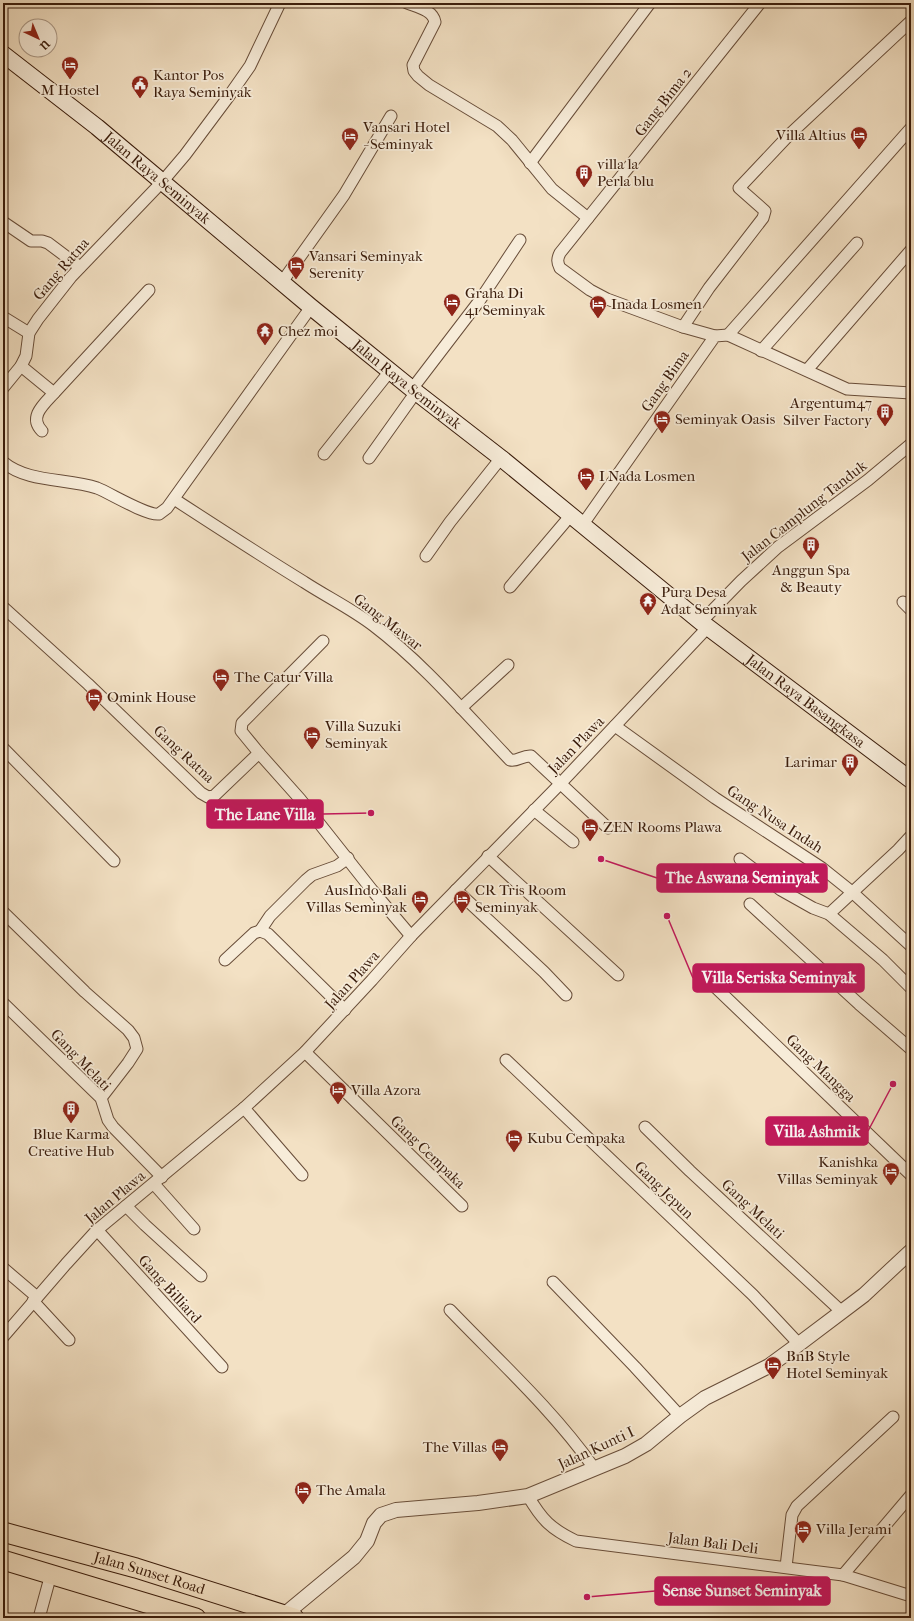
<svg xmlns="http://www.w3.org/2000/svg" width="914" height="1621" font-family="'IM FELL French Canon',serif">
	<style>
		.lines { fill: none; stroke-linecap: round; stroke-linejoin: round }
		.minor-casing { stroke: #684d39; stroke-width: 13 }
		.tertiary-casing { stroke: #684d39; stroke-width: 16 }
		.secondary-casing { stroke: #3a1c0b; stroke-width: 18 }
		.trunk-casing { stroke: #3a1c0b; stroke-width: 21 }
		.minor { stroke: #f7ecd9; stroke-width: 11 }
		.tertiary { stroke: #f7ecd9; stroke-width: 14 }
		.secondary { stroke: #f7ecd9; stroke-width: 16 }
		.trunk { stroke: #f3e1c4; stroke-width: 19 }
		.labels { text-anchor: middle; stroke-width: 3.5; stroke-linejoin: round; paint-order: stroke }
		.poi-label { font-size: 15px; fill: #3a1c0b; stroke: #f7ecd9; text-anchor: start }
		.street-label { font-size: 15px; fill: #3a1c0b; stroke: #f7ecd9 }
		.leader { fill: none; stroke: #c2185b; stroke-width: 1.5 }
		.callout-dot { fill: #c2185b; stroke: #f7ecd9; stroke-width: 1.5 }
		.callout { fill: #c2185b; stroke: #c2185b; stroke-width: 1.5 }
		.callout-label { font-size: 16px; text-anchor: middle; font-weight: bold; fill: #fff }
	</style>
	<rect width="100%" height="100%" fill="#f3e1c4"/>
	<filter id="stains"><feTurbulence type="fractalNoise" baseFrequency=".005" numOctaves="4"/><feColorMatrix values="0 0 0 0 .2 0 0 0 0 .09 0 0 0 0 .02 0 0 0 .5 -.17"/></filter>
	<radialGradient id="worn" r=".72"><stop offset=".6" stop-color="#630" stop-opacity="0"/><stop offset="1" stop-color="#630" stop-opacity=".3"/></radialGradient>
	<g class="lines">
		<g class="minor-casing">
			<g id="minor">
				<path d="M 407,3 C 417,7 433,10 435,22 L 413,65 L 414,71 L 418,76 L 429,85 L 497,126 L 512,140 L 552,189 L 588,218"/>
				<polyline points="530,163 650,3"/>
				<polyline points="3,222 31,241 42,241 48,243 80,267"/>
				<polyline points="282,282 344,195 391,116"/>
				<polyline points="3,317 29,333"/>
				<polyline points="683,327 709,288 763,218 765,211 739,188 789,135 911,21"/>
				<polyline points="728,335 911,128"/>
				<path d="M 715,336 L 683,327 L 607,299 L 590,290 L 560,268 C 557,262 557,259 560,253 L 760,3"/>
				<polyline points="761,351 857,243"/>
				<polyline points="21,366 54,393 149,290"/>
				<polyline points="807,370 911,250"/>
				<polyline points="3,388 21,366 26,356 29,333 38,319 71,277 162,182 185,155 229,96 250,66 280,3"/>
				<polyline points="412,389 480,300 520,240"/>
				<path d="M 42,431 C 28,417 44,404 54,393"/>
				<polyline points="324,454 390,371"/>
				<polyline points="369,458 416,392"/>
				<path d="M 3,462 C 28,483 67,478 97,488 C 110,493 147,516 159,514 L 167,508 L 311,307"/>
				<path d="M 174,499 C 217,527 260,555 304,582 C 327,597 352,609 374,626 C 424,664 466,714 510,760 C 517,762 523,755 531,756 L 608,828"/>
				<polyline points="583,524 715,336 728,335 847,389 911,393"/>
				<polyline points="426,556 450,522 501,458"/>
				<polyline points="510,587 571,515"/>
				<polyline points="903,602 911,610"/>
				<polyline points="3,607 88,684 201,793 208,797 214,796 259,753 300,799 372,890 411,936"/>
				<polyline points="701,622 741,581 778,547 868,480 911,444"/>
				<polyline points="461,708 508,665"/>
				<polyline points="615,726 715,798 822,868 852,892 911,946"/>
				<polyline points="3,748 114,861"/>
				<polyline points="259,753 241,731 242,723 323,641"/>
				<polyline points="534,810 573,842"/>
				<polyline points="488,856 618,975"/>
				<polyline points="740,859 781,890 813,908 829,914 883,960 911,988"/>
				<polyline points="456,890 544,972 566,995"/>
				<polyline points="750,904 859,1004 911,1049"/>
				<polyline points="3,912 85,992 128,1030 134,1038 137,1049 128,1063 101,1098"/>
				<polyline points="829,914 898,850 911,836"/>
				<polyline points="260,931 270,916 306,880 312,875 337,866 348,858"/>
				<polyline points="225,960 254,933 260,931 268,934 345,1010"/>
				<polyline points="711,983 911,1175"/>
				<polyline points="3,1003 101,1098 108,1120 113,1127 162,1177"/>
				<polyline points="305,1052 462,1206"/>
				<polyline points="506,1060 753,1295 799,1344"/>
				<polyline points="244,1108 302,1175"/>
				<polyline points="645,1127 690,1171 842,1312"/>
				<polyline points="154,1184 194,1229"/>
				<polyline points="126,1206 145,1225 201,1276"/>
				<polyline points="97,1230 222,1367"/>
				<polyline points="3,1268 37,1297"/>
				<polyline points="553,1282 635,1367 680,1416"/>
				<polyline points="33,1301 69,1340"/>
				<path d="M 450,1310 C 499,1361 553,1410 594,1468"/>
				<polyline points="3,1337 66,1264 97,1230 244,1108 305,1052 372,980 411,936 561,783 708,627"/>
				<path d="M 528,1496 C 542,1520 551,1529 576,1541 L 843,1575 L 911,1596"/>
				<polyline points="786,1567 792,1515 797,1506 893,1417"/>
				<polyline points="843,1575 911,1495"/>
				<polyline points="39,1618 51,1574"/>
			</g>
		</g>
		<g class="tertiary-casing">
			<polyline id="tertiary" points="283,1618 284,1615 354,1557 367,1541 374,1523 381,1515 396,1510 478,1503 528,1496 625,1456 646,1444 680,1416 705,1398 769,1366 799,1344 864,1295 911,1251"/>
		</g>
		<g class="secondary-casing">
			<g id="secondary">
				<path id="s1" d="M 3,54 L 97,127 L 311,307 L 412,389 L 501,458 L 701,622 L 911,780"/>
			</g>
		</g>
		<g class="trunk-casing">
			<g id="trunk">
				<path id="s2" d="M 3,1532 L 136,1568 L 294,1618"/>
				<polyline points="3,1560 196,1618"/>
			</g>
		</g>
		<use href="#minor" class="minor"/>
		<use href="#tertiary" class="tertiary"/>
		<use href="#secondary" class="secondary"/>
		<use href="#trunk" class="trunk"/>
	</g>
	<defs>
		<g id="hotel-pin" transform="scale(0.9)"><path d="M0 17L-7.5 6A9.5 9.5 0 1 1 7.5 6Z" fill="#8f2418" stroke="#f7ecd9"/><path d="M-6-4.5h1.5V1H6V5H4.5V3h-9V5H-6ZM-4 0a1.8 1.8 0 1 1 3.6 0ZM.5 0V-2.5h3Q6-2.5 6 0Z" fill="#fff"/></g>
		<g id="civic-pin" transform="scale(0.9)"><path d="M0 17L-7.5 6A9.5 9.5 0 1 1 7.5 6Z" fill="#8f2418" stroke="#f7ecd9"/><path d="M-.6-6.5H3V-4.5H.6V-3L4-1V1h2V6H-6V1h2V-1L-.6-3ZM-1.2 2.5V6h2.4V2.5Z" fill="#fff"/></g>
		<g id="building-pin" transform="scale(0.9)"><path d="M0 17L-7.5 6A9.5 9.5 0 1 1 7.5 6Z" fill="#8f2418" stroke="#f7ecd9"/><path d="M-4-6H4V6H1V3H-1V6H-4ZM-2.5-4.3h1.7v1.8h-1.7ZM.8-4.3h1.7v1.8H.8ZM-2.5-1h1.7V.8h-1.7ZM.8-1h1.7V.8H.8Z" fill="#fff"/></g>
		<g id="temple-pin" transform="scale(0.9)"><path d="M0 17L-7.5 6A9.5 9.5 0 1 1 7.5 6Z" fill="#8f2418" stroke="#f7ecd9"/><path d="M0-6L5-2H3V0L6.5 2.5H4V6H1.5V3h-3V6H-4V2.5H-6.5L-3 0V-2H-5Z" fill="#fff"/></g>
	</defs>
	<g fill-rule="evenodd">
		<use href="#hotel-pin" x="70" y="65"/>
		<use href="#civic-pin" x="140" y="84"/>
		<use href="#hotel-pin" x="859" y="135"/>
		<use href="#hotel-pin" x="350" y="136"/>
		<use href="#building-pin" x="584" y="173"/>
		<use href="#hotel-pin" x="296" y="265"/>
		<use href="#hotel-pin" x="452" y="302"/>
		<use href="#hotel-pin" x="598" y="304"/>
		<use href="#temple-pin" x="265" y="331"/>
		<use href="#building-pin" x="885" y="412"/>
		<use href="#hotel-pin" x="662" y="419"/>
		<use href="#hotel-pin" x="586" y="476"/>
		<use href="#building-pin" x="811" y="545"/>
		<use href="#temple-pin" x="648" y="601"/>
		<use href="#hotel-pin" x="221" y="677"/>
		<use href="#hotel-pin" x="94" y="697"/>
		<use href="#hotel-pin" x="312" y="735"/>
		<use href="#building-pin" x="850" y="762"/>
		<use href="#hotel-pin" x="590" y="827"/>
		<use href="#hotel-pin" x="420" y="899"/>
		<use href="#hotel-pin" x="462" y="899"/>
		<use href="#hotel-pin" x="338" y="1090"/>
		<use href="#building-pin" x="71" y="1109"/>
		<use href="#hotel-pin" x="514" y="1138"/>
		<use href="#hotel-pin" x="891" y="1171"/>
		<use href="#hotel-pin" x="773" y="1365"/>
		<use href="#hotel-pin" x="500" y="1447"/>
		<use href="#hotel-pin" x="303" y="1490"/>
		<use href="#hotel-pin" x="803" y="1529"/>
	</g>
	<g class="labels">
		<g class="poi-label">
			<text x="153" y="80">Kantor Pos<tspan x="153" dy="17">Raya Seminyak</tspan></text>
			<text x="70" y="95" text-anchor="middle">M Hostel</text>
			<text x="363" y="132">Vansari Hotel<tspan x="363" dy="17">- Seminyak</tspan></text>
			<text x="846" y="140" text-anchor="end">Villa Altius</text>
			<text x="597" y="169">villa la<tspan x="597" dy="17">Perla blu</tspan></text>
			<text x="309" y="261">Vansari Seminyak<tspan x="309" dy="17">Serenity</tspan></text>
			<text x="465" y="298">Graha Di<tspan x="465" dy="17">41 Seminyak</tspan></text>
			<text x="611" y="309">Inada Losmen</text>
			<text x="278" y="336">Chez moi</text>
			<text x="872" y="408" text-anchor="end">Argentum47<tspan x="872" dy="17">Silver Factory</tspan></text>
			<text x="675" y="424">Seminyak Oasis</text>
			<text x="599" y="481">I Nada Losmen</text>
			<text x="811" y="575" text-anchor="middle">Anggun Spa<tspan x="811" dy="17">&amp; Beauty</tspan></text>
			<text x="661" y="597">Pura Desa<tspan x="661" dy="17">Adat Seminyak</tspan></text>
			<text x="234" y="682">The Catur Villa</text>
			<text x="107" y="702">Omink House</text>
			<text x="325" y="731">Villa Suzuki<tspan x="325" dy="17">Seminyak</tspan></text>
			<text x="837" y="767" text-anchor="end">Larimar</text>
			<text x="603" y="832">ZEN Rooms Plawa</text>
			<text x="407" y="895" text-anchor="end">AusIndo Bali<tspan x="407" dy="17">Villas Seminyak</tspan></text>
			<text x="475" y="895">CR Tris Room<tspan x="475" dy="17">Seminyak</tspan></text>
			<text x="351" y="1095">Villa Azora</text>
			<text x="71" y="1139" text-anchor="middle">Blue Karma<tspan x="71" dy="17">Creative Hub</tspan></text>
			<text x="527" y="1143">Kubu Cempaka</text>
			<text x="878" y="1167" text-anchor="end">Kanishka<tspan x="878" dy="17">Villas Seminyak</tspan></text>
			<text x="786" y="1361">BnB Style<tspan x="786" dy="17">Hotel Seminyak</tspan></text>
			<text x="487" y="1452" text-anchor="end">The Villas</text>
			<text x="316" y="1495">The Amala</text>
			<text x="816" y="1534">Villa Jerami</text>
		</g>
		<g class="street-label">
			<text transform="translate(663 102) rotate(-52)" y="5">Gang Bima 2</text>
			<text dy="5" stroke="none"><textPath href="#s1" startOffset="198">Jalan Raya Seminyak</textPath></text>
			<text transform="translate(61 269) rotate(-49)" y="5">Gang Ratna</text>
			<text transform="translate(665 381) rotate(-55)" y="5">Gang Bima</text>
			<text dy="5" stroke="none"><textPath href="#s1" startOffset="522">Jalan Raya Seminyak</textPath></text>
			<text transform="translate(804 511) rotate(-38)" y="5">Jalan Camplung Tanduk</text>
			<text transform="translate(388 622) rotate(38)" y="5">Gang Mawar</text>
			<text dy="5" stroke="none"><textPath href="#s1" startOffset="1031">Jalan Raya Basangkasa</textPath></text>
			<text transform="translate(576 745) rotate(-46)" y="5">Jalan Plawa</text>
			<text transform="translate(184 754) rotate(43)" y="5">Gang Ratna</text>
			<text transform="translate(775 819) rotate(33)" y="5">Gang Nusa Indah</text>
			<text transform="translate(352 980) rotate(-48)" y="5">Jalan Plawa</text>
			<text transform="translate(81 1060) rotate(46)" y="5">Gang Melati</text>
			<text transform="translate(821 1068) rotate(44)" y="5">Gang Mangga</text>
			<text transform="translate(428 1152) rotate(44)" y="5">Gang Cempaka</text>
			<text transform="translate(664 1190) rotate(44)" y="5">Gang Jepun</text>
			<text transform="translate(115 1197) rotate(-40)" y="5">Jalan Plawa</text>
			<text transform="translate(753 1209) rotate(43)" y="5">Gang Melati</text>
			<text transform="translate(170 1289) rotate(48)" y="5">Gang Billiard</text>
			<text transform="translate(596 1448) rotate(-25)" y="5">Jalan Kunti I</text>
			<text transform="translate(713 1543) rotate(7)" y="5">Jalan Bali Deli</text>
			<text dy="5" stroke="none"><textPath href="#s2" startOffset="152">Jalan Sunset Road</textPath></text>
		</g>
	</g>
	<path class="leader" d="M371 813L323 814M601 859L657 878M667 916L693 978M893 1084L868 1131M587 1597L655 1591"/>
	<g class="callout-dot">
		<circle cx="371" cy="813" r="4"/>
		<circle cx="601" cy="859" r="4"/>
		<circle cx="667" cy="916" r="4"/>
		<circle cx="893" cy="1084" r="4"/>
		<circle cx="587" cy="1597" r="4"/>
	</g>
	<g class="callout">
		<rect x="207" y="800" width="116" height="28" rx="4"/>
		<rect x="657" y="864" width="170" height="28" rx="4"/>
		<rect x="693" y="964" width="171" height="28" rx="4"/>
		<rect x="766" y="1117" width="102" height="28" rx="4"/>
		<rect x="655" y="1577" width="175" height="28" rx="4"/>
	</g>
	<g class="callout-label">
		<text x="265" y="820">The Lane Villa</text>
		<text x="742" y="883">The Aswana Seminyak</text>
		<text x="779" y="983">Villa Seriska Seminyak</text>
		<text x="817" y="1137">Villa Ashmik</text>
		<text x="742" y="1596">Sense Sunset Seminyak</text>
	</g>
	<rect width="914" height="1621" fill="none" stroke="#f3e1c4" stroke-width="16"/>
	<rect x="4" y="4" width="906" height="1613" fill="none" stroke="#3a1c0b" stroke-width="2"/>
	<rect x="8" y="8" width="898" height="1605" fill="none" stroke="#3a1c0b"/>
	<g transform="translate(38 38) rotate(136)"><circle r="19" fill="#f7ecd9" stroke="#ab9987"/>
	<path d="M0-3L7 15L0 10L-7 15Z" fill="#8f2418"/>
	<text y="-6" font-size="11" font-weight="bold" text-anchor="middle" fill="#3a1c0b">U</text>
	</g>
	<rect width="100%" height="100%" filter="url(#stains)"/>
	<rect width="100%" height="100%" fill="url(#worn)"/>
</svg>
